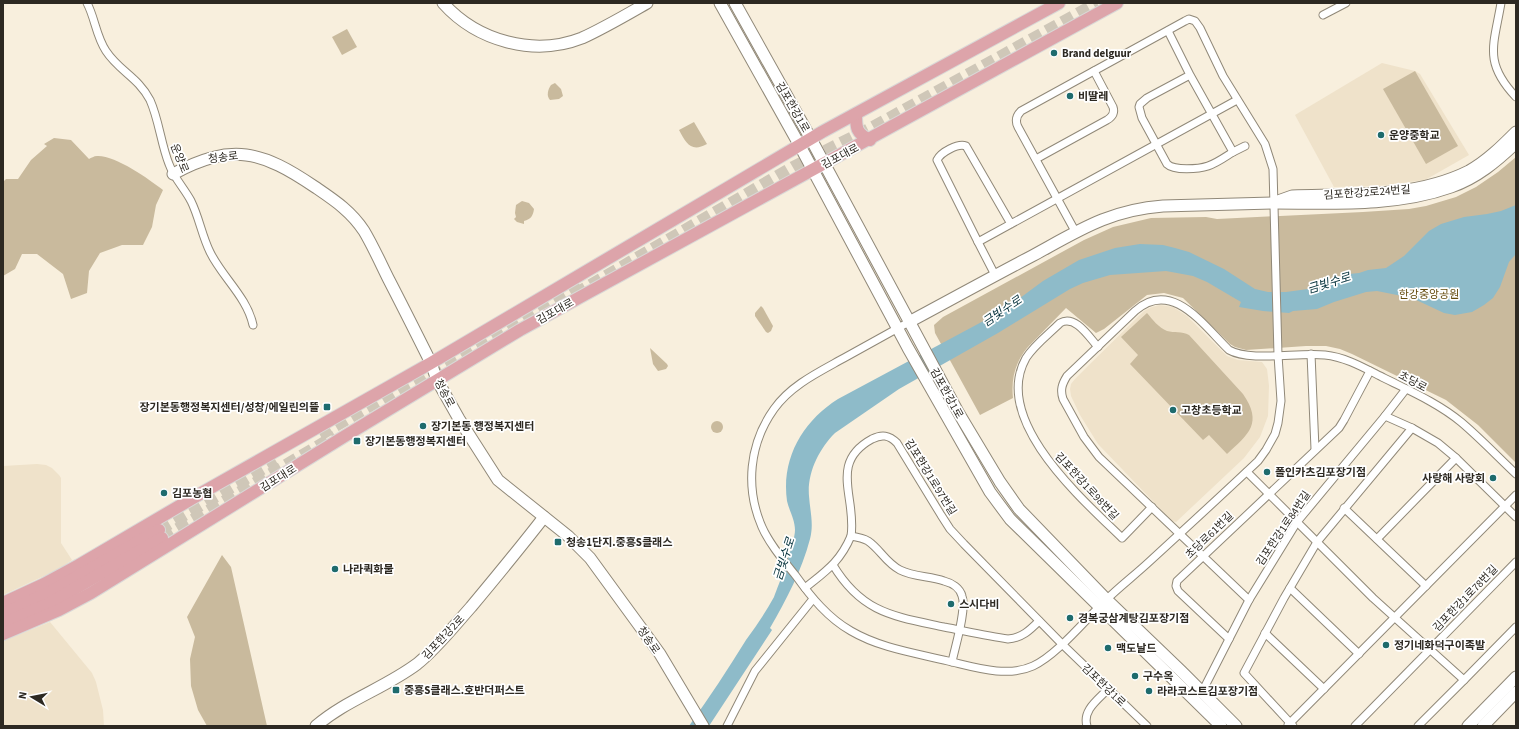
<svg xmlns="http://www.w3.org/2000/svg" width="1519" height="729" font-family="'Source Sans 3','Noto Sans KR',sans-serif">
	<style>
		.built { fill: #efe2ca }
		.green { fill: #c9ba9d }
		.water { fill: #8ebbc9 }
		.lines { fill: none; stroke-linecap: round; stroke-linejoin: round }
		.primary-tunnel { stroke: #cfc7b8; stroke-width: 12; stroke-dasharray: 12 6; stroke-linecap: butt }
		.street-casing { stroke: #908878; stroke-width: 9 }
		.secondary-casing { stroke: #908878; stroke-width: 13 }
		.primary-casing { stroke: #d9d8d7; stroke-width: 14 }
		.street { stroke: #fff; stroke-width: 7 }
		.secondary { stroke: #fff; stroke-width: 11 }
		.primary { stroke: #dda4aa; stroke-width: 12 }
		.poi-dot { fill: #1e6b6d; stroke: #fff; stroke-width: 1.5 }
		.labels { text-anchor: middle; stroke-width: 3.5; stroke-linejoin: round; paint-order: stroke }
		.poi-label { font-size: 11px; font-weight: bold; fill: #2d2922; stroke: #fff; text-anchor: start }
		.street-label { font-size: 11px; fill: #2d2922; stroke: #fff }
		.park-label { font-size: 11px; fill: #644b0d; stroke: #fff }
		.water-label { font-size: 12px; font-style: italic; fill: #03303a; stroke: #fff }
	</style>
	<rect width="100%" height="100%" fill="#f8efdd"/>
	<g class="built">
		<polygon points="1382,63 1415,71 1420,74 1469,155 1425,180 1378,186 1334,187 1295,115"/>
		<polygon points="1160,305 1173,307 1187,316 1227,356 1238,360 1262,362 1267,369 1269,386 1268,416 1260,437 1244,458 1176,522 1172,521 1098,444 1080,415 1071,396 1070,389 1071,384 1075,379 1090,364 1144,311 1152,307"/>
		<polygon points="37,464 46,465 52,468 59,475 61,478 61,543 72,560 59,569 3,595 3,466"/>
		<polygon points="50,622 92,673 96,682 103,710 104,726 3,726 3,641"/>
	</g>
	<g class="green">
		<polygon points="347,29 357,47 342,55 332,37"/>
		<polygon points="1415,71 1458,146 1426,164 1383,89"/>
		<path d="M 555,83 L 561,89 L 563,96 L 559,99 L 550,100 C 546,96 548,89 551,85 Z"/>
		<path d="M 694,122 L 707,144 C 691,153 686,143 679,130 Z"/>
		<path d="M 54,138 L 71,140 L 89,159 C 91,158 94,156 97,156 C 115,155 149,179 163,190 L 156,205 L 152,227 L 143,245 L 122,245 L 100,253 L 89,271 L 87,293 L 71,299 L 63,274 L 37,254 L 22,254 L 15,269 L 3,276 L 3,182 L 6,179 L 18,179 L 31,160 L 47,146 L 44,144 Z"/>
		<path d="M 1516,157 L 1516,463 L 1478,425 L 1446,400 L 1352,354 L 1340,349 L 1326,346 L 1306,346 L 1246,350 L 1235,347 L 1230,344 L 1183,298 L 1164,293 L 1147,295 L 1104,329 L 1096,333 L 1066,308 L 1027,348 C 1015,363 1011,379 1013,398 L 980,415 L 935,333 L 934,325 L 943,317 L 1084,240 L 1113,227 L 1151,218 L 1206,217 L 1217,219 L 1363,212 L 1409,209 L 1426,206 L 1456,197 L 1476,187 L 1498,172 Z"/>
		<path d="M 522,201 L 529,203 L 534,209 C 533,216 531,219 524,221 L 524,224 L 517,222 L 514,219 L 516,217 L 515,213 L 516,205 Z"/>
		<polygon points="761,306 763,308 773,326 771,331 768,333 766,332 755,316 755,313"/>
		<path d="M 1147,313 C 1152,319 1159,328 1167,331 C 1174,333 1182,331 1189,335 L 1243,394 C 1263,423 1249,434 1227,454 L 1209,435 L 1203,440 L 1130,364 L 1138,355 L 1121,337 Z"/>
		<polygon points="650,348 667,364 668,366 666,369 658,371 653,364"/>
		<circle cx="717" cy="427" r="6"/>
		<polygon points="222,555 231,567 267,726 207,726 198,710 191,686 190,659 195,637 187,617"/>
	</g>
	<path class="water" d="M 1516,205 L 1516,254 L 1509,262 L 1500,287 L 1493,298 L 1484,305 L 1472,312 L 1455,315 L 1444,313 L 1412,298 L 1377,291 L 1366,292 L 1334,302 L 1317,309 L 1293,311 L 1289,313 L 1263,311 L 1239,307 L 1241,302 L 1207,282 L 1193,276 L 1166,271 L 1110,275 L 1083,283 L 1070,289 L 998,333 L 899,389 L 835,433 C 819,449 807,473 809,496 C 810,511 814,524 810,539 C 802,570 786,600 770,628 L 772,630 L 709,726 L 689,726 C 709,698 728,669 746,640 C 756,626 766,612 774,597 C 779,584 795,543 795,530 C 795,520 789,510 787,501 C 781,458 803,421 838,399 L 1004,310 L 1043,281 L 1079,260 L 1115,248 L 1140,244 L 1163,245 L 1175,248 L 1189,252 L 1224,269 L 1255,289 L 1268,292 L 1286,292 L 1323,287 L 1349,274 L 1359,273 L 1368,270 L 1386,268 L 1404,256 L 1429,231 L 1441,224 L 1464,217 L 1487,214 L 1501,211 Z"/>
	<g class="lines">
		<g class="primary-tunnel">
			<polyline points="575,294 793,167 873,127 1097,3"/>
			<polyline points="320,435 580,283"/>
			<polyline points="159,530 276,461"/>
			<polyline points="162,538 335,436"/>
		</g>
		<g class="street-casing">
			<g id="street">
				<path d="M 87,3 C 95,18 96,36 106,51 C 119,71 138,77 150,100 C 159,120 161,144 169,164 C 174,178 184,188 191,201 C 199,217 202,236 210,252 C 222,277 247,297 253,325"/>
				<path d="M 1501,3 C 1494,45 1483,62 1516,97"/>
				<polyline points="1323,15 1346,3"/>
				<path d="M 1168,31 L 1190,75 L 1147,98 L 1140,104 L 1139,107 L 1142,118 L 1167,164 C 1174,171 1199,169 1208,166 C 1217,163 1225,157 1233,152 L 1190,75"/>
				<polyline points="1233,152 1245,146"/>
				<path d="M 1036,159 L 1107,120 C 1112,117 1115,113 1113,107 L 1094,71"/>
				<path d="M 1011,224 L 966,146 C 958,143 941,152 937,160 L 978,242 L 1237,100"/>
				<polyline points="978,242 995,275"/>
				<path d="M 909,322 C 887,334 866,346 844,358 C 819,372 791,385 774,409 C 749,444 745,488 762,527 C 770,545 784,561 796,576 C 811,597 828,618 851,631 C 880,648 915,653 948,661 C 974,667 1007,678 1033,666 C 1057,655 1085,620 1105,601 C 1119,587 1135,575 1150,561 C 1186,528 1222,495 1258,461 L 1266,450 L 1275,434 L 1278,423 L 1281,401 L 1278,355 L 1273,169 L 1265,144 L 1223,76 L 1200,28 L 1195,21 L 1189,19 L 1185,21 L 1021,111 C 1016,116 1015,121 1018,127 L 1075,231"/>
				<path d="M 1098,347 C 1089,337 1075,314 1060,323 C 1049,334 1034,345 1026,358 C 991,420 1082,499 1122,538 L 1152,507"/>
				<polyline points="1311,354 1315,449"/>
				<polyline points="1406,389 1385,416 1412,428 1438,443 1456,458 1516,517"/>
				<polyline points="1247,472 1373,598 1464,680 1418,726"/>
				<polyline points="1344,508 1426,586"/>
				<path d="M 851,536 C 857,498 828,463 872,439 C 882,434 889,435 897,443 L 941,515 L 950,529 L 964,544 L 1062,644 L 1147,726"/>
				<polyline points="1377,539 1456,458"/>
				<path d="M 833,565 C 862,613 893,616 944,627 C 965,631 987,636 1008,639 C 1022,638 1030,630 1039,621"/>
				<path d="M 805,588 C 826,571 840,562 851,536 C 857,537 863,538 868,541 C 880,549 886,563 900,570 C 914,577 930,576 944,581 C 952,583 960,588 962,596 C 967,609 955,647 952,662"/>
				<polyline points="1290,588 1359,654"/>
				<path d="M 1249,600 L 1099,457 L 1084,437 L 1063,399 C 1060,390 1062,384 1067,376 L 1135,311 C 1172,278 1204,326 1229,350 C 1250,362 1299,352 1325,355 C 1346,357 1366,369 1384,378 C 1410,391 1438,403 1461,422 C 1480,438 1498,457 1516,474"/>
				<polyline points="1265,633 1324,689"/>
				<polyline points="1229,639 1178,591 1176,586 1177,581 1339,428 1344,420 1370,371"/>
				<polyline points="1464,680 1516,627"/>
				<polyline points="1202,692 1249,600 1297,522 1385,416"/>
				<polyline points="1288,725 1516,495"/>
				<polyline points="727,726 755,671 813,599"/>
				<path d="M 1087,726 C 1082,710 1099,699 1108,689"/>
				<polyline points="1293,726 1244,673 1284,598 1317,542 1412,428"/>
				<polyline points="1355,726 1516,562"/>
			</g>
		</g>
		<g class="secondary-casing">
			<g id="secondary">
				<path d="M 443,3 C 477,41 534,57 582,38 C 604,28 626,15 647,3"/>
				<polyline points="720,3 800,146 908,348 990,492 1010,519 1221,726"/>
				<polyline points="735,3 811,139 958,412 1000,482 1019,509 1107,600 1182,672 1236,726"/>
				<path d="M 173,174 C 232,142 262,151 315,187 C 334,200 351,211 364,231 C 373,246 381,264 389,280 C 403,307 417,335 431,363 L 437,380 L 459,419 L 498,480 L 568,536 L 590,558 L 660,654 L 703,726"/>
				<path d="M 1278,201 L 1292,196 C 1351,194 1415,198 1469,171 C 1487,161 1502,146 1516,132"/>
				<path d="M 909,322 C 950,300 990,278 1032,256 C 1078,231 1109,210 1163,206 C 1200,205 1237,204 1273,203 C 1332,203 1395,207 1451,187 C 1477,178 1497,161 1516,143"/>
				<path d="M 316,726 C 346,700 385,688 417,664 C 437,648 454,626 471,607 C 496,577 520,548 544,517"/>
				<polyline points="1468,726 1516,677"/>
				<polyline points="1483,726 1516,692"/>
			</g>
		</g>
		<g class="primary-casing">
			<g id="primary">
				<path d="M 856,114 C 856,128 856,133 870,140"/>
				<polyline points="3,603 44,584 79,565 205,491 431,363 822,132 1059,3"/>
				<polyline points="3,614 52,591 159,530"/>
				<polyline points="3,624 50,603 162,538"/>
				<polyline points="3,634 59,610 91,593 345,436 520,330 1117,3"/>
			</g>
		</g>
		<use href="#street" class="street"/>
		<use href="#secondary" class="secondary"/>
		<use href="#primary" class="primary"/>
	</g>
	<g class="poi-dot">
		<circle cx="1054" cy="53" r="4"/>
		<circle cx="1070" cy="96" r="4"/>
		<circle cx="1381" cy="135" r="4"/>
		<rect x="323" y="403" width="8" height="8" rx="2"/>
		<circle cx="1173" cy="410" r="4"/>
		<circle cx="423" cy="426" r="4"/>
		<rect x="353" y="437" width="8" height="8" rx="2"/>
		<circle cx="1267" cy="472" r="4"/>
		<circle cx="1493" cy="478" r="4"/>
		<circle cx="164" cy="493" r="4"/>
		<rect x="554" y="538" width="8" height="8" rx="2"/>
		<circle cx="335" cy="569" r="4"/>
		<circle cx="951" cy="604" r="4"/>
		<circle cx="1070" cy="618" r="4"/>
		<circle cx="1386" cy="645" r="4"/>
		<circle cx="1108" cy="648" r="4"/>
		<circle cx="1135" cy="676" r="4"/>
		<rect x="392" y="686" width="8" height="8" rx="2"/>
		<circle cx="1149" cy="691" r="4"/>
	</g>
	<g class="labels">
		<g class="poi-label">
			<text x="1062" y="57">Brand delguur</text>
			<text x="1078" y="100">비딸레</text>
			<text x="1389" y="139">운양중학교</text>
			<text x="319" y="411" text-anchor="end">장기본동행정복지센터/성창/에일린의뜰</text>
			<text x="1181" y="414">고창초등학교</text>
			<text x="431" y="430">장기본동 행정복지센터</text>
			<text x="365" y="445">장기본동행정복지센터</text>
			<text x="1275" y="476">폴인카츠김포장기점</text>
			<text x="1485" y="482" text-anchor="end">사랑해 사랑회</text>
			<text x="172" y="497">김포농협</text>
			<text x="566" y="546">청송1단지.중흥S클래스</text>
			<text x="343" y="573">나라퀵화물</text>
			<text x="959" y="608">스시다비</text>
			<text x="1078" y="622">경복궁삼계탕김포장기점</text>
			<text x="1394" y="649">정기네화덕구이족발</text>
			<text x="1116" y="652">맥도날드</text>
			<text x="1143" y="680">구수옥</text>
			<text x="404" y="694">중흥S클래스.호반더퍼스트</text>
			<text x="1157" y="695">라라코스트김포장기점</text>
		</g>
		<g class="street-label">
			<text transform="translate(793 107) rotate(60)" y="4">김포한강1로</text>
			<text transform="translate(840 156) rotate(-28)" y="4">김포대로</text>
			<text transform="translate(223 157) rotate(-7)" y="4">청송로</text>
			<text transform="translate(180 158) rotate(68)" y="4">운양로</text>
			<text transform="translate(1367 192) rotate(-4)" y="4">김포한강2로24번길</text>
			<text transform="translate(555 311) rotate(-29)" y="4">김포대로</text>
			<text transform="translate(1413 381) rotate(28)" y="4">초당로</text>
			<text transform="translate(445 393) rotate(62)" y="4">청송로</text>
			<text transform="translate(947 393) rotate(61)" y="4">김포한강1로</text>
			<text transform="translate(931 477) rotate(58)" y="4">김포한강1로97번길</text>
			<text transform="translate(278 478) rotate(-32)" y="4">김포대로</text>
			<text transform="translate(1087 486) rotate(47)" y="4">김포한강1로98번길</text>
			<text transform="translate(1283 528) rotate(-56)" y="4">김포한강1로84번길</text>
			<text transform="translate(1209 535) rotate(-44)" y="4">초당로61번길</text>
			<text transform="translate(1465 598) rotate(-46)" y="4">김포한강1로78번길</text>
			<text transform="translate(443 637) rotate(-47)" y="4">김포한강2로</text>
			<text transform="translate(649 640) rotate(55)" y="4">청송로</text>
			<text transform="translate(1104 685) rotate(44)" y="4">김포한강1로</text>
		</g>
		<g class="park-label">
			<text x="1429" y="298">한강중앙공원</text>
		</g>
		<g class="water-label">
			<text transform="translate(1329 283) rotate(-17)" y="4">금빛수로</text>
			<text transform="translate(1002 311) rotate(-34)" y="4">금빛수로</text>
			<text transform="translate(784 559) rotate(-72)" y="4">금빛수로</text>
		</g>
	</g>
	<rect width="1519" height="729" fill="none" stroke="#2d2922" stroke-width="8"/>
	<g transform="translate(32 697) rotate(280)" stroke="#ffffff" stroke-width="3" paint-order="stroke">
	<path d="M0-3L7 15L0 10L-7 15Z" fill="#2d2922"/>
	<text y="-6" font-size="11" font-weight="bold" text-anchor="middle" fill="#2d2922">N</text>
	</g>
</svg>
